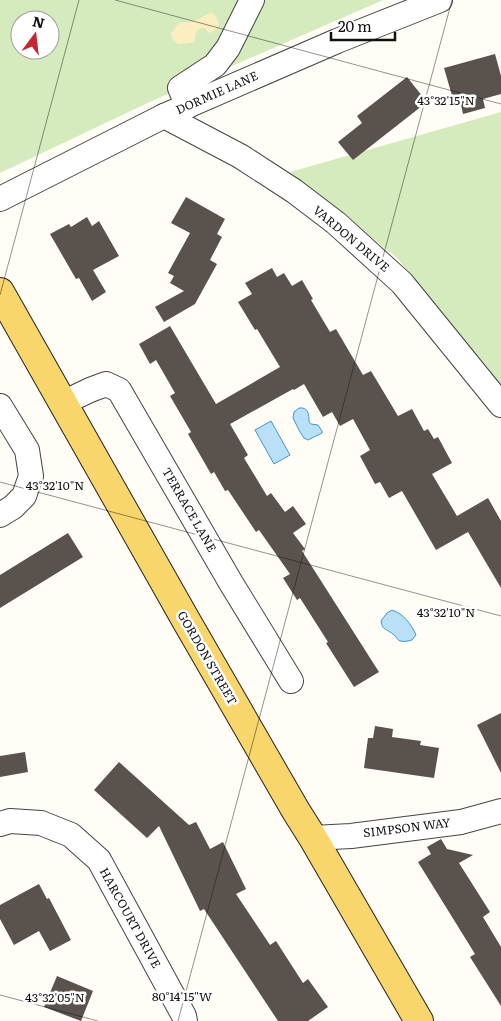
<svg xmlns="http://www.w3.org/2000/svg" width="501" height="1021" font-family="Literata,serif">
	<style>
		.green { fill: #d5ebbd; fill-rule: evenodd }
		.sand { fill: #fbeec1 }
		.water { fill: #b9e0f7; stroke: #3f96cf }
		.building { fill: #5a524d }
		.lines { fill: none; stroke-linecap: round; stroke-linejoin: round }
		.minor-casing { stroke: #444; stroke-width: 26 }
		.major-casing { stroke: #222; stroke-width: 30 }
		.minor { stroke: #fff; stroke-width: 24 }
		.major { stroke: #f9d66b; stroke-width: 28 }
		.ticks { fill: none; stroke: #111; stroke-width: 1; stroke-opacity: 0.45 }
		.labels { text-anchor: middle; stroke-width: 5; stroke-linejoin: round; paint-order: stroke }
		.street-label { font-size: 12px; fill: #111; stroke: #fff }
		.ticks-label { font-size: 12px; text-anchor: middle; fill: #111; stroke: #fff; stroke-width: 5; stroke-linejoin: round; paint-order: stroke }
	</style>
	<rect width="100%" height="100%" fill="#fffdf5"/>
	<g class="green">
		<path d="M 0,0 L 383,0 L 152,101 L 0,173 ZM 20,20 L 50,20 L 50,50 L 20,50 Z"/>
		<polygon points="501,112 501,387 487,367 397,258 290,172"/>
	</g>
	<path class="sand" d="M 212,12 L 217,18 L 219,26 L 211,33 L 208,32 L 204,28 L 200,28 L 196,32 L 195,39 L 194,42 C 183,44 173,48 171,33 L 179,23 L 192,22 Z"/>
	<g class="water">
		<path d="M 299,408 C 309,407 309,415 309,422 L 311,424 L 318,425 L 322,431 L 322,433 L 308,440 L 304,438 L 300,432 L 293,418 L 294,412 Z"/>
		<polygon points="271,421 290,455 274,464 255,430"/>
		<path d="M 392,610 C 404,614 411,624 416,635 L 412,640 C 408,641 404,642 400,641 C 395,638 398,638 394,635 C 388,629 382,631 381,621 L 387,613 Z"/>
	</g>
	<g class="building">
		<polygon points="495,54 501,76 501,94 483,99 485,108 463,114 461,105 455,106 444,68"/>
		<polygon points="407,77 427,102 353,160 338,142 362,123 357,116"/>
		<polygon points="186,197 225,219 217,234 222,237 210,260 217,264 195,304 164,322 155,307 184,291 170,283 174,276 168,273 190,233 171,223"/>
		<polygon points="87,217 92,226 99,221 119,256 93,270 106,292 92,301 79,278 76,279 50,234 69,224 71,227"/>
		<polygon points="272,268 277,277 284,273 292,286 302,280 313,299 311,300 330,332 336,329 363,375 371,371 398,416 412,409 424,431 428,429 434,439 438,437 452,463 432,474 457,516 488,498 501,521 501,588 468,532 436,550 402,491 389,498 380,482 375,484 360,456 370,450 353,419 340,426 332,412 323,417 304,384 294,390 293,389 230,424 248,455 244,458 267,496 271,493 285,512 293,506 306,524 293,533 305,549 302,551 379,672 354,687 326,643 328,642 300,598 297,600 283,578 290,574 259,530 256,532 228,490 225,491 214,472 211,474 188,434 191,432 170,396 175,393 156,360 150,364 139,344 170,326 216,404 280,367 257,329 255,330 238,302 252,294 245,283"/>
		<polygon points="68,533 83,557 0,608 0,575"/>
		<polygon points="501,713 501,773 477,725"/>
		<polygon points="375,726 393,729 392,737 421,741 420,745 439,748 434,778 364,768 368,738 373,738"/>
		<polygon points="25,752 28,772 0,777 0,756"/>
		<polygon points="119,762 189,825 196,822 210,849 223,842 246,889 236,894 270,945 276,941 303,983 308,979 328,1007 308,1021 278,1021 204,909 200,911 159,826 147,838 94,790"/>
		<polygon points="441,839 447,849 473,855 459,863 490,912 483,917 501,947 501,1006 470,957 475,954 418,862 431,854 427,847"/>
		<polygon points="39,884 47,899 49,898 71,940 50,951 39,931 14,945 0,919 0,905"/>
		<polygon points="57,976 93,991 81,1021 44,1007"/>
	</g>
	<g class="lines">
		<g class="minor-casing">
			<g id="minor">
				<polyline points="188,106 180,88 215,65 228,48 252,0"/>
				<polyline points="164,116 240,156 294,191 336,223 402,283 501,405"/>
				<polyline points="0,199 164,116 337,41 440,0"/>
				<polyline points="63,403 90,390 106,384 119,390 231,583 291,681"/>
				<polyline points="0,406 27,450 31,476 24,496 13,507 0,515"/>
				<polyline points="0,824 10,821 41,823 71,835 99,860 184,1016 185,1021"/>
				<polyline points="313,838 351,836 461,822 501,811"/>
			</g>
		</g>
		<g class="major-casing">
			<polyline id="major" points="0,292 187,622 296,811 313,838 419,1021"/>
		</g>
		<use href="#minor" class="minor"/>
		<use href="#major" class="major"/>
	</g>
	<path class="ticks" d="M 115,0 L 501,104M 0,295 L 79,0M 0,482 L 501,616M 0,995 L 98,1021M 178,1021 L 452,0"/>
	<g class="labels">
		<g class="street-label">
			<text transform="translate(217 93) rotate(-24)" y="4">DORMIE LANE</text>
			<text transform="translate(351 239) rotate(40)" y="4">VARDON DRIVE</text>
			<text transform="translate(189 510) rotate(60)" y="4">TERRACE LANE</text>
			<text transform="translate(207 658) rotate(60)" y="4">GORDON STREET</text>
			<text transform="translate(407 828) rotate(-7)" y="4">SIMPSON WAY</text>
			<text transform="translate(130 918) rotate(61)" y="4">HARCOURT DRIVE</text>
		</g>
	</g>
	<g class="ticks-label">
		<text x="446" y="105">43°32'15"N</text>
		<text x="55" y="490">43°32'10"N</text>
		<text x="446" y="617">43°32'10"N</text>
		<text x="182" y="1001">80°14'15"W</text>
		<text x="55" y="1002">43°32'05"N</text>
	</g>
	<g transform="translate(35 35) rotate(15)"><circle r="24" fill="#ffffff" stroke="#a0a0a0"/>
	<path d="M0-4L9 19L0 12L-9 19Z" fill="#c4262e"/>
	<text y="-8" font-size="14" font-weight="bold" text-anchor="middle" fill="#111111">N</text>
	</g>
	<path d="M331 32v8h64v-8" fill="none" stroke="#111111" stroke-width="2.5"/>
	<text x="338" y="32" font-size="15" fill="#111111" stroke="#ffffff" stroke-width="4" paint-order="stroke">20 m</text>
</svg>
